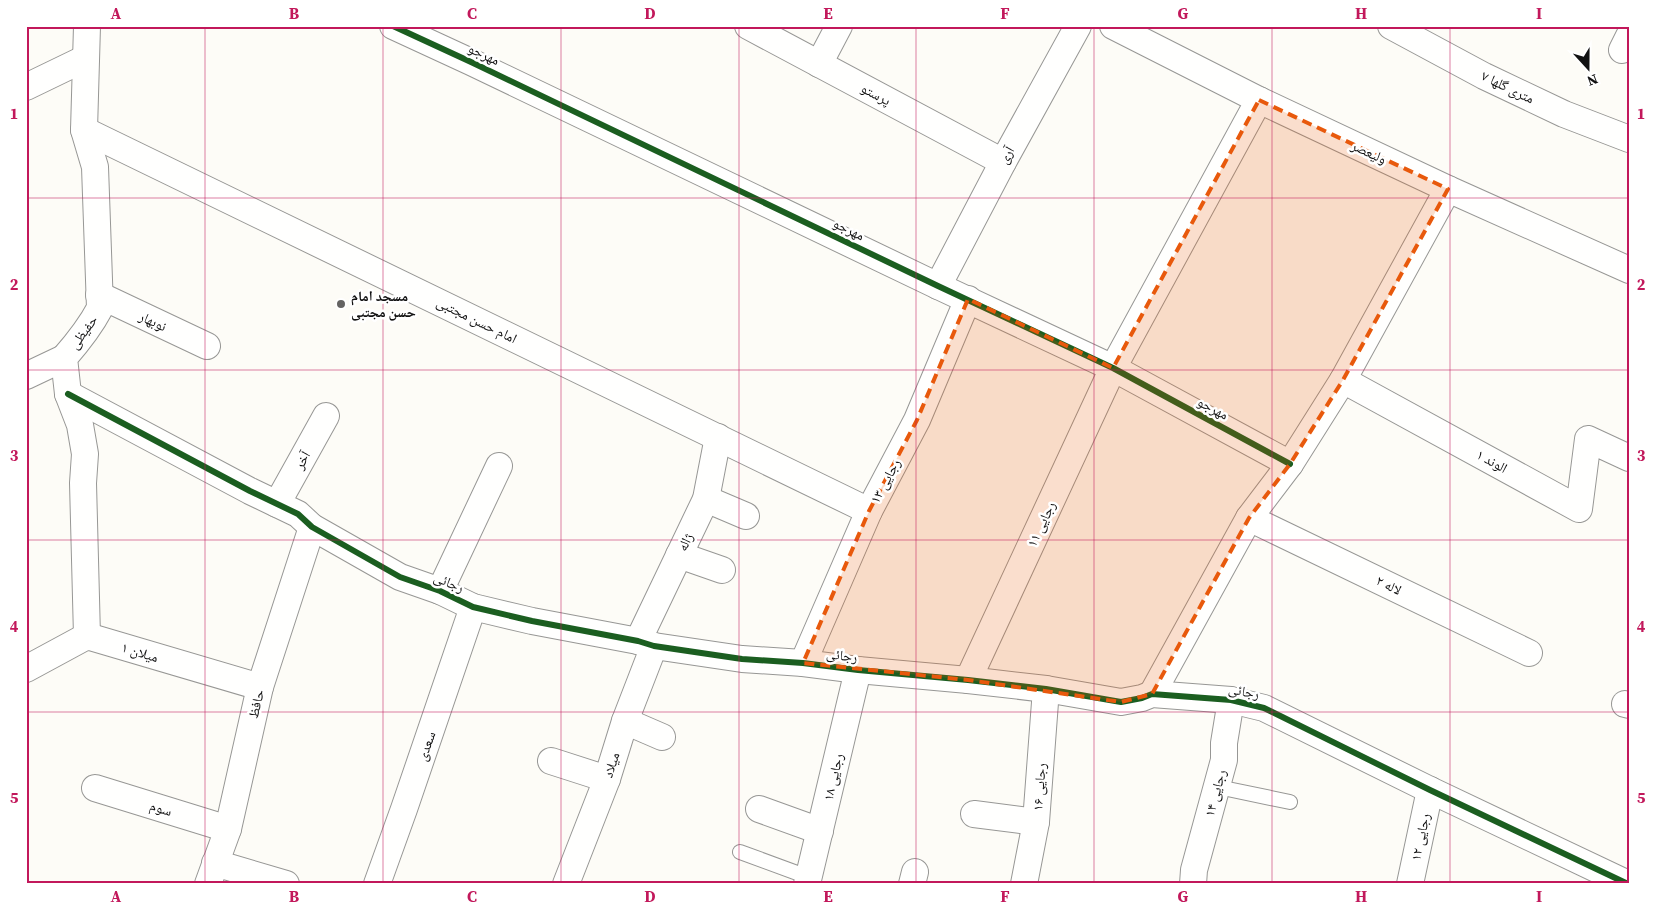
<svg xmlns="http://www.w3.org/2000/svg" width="1655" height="910" font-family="'Source Serif 4','Noto Naskh Arabic',serif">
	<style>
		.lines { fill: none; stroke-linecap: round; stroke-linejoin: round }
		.service-casing { stroke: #979795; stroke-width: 16 }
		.minor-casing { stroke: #979795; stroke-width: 28 }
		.service { stroke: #fffffe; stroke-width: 14 }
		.minor { stroke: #fffffe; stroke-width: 26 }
		.cycleway-casing { stroke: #fff; stroke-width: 9 }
		.cycleway { stroke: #1b5e20; stroke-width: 6 }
		.marked { fill: #e8590c; fill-opacity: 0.2; stroke: #e8590c; stroke-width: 4; stroke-dasharray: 10 6; stroke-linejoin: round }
		.grid { fill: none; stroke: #c2185b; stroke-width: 1; stroke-opacity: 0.55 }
		.poi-dot { fill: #646362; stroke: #fff; stroke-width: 2 }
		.labels { text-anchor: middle; stroke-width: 5; stroke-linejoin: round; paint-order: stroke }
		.street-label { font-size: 14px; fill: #111; stroke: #fff }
		.poi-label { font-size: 14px; font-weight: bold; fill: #111; stroke: #fff; text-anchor: start }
		.neatline { fill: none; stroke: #c2185b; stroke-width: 2 }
		.grid-label { font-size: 16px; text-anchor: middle; font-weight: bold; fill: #c2185b }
	</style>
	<rect width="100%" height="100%" fill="#fdfcf7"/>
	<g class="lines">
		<g class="service-casing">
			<g id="service">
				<polyline points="1218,787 1290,802"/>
				<polyline points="740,852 808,877"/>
			</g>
		</g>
		<g class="minor-casing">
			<g id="minor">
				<polyline points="393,26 471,62 938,286 1113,368 1290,464"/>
				<polyline points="748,26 1003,162"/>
				<polyline points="1113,26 1259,100 1448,189 1629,270"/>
				<polyline points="1391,26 1484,76 1564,114 1629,139"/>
				<polyline points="1622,50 1629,36"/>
				<polyline points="819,64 839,26"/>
				<polyline points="26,87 86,58"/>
				<polyline points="84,130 869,511"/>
				<polyline points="938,286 1003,162 1078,26"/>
				<polyline points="99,295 207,346"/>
				<polyline points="26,376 64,358"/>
				<polyline points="1343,380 1579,509 1588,439 1629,458"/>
				<polyline points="68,394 250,491 298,514 312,527 400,577 440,591 473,607 532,621 638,641 654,646 742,659 803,663 858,670 968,680 1046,689 1121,702 1142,698 1152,694 1231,700 1264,708 1430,790 1628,884"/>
				<polyline points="706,499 746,516"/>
				<polyline points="277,504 326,416"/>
				<polyline points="1249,518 1529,653"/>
				<polyline points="679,555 722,570"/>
				<polyline points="440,591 499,466"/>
				<path d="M 87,636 L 83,483 L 85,454 L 80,425 L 68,394 L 64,358 C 78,342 90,327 100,308 L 95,167 L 84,130 L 87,26"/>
				<polyline points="638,641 706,499 718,437"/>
				<polyline points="803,663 869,511 917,420 968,299"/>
				<polyline points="26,669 87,636 260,687"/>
				<polyline points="968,680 1113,368 1259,100"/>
				<polyline points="1152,694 1249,518 1290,464 1343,380 1448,189"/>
				<polyline points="1625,704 1629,705"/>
				<polyline points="625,721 662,737"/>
				<polyline points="551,761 607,779"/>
				<polyline points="95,788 228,829"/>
				<polyline points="759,809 820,831"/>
				<polyline points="974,814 1036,822"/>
				<polyline points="215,863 286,884"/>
				<polyline points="208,884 228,829 260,687 312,527"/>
				<polyline points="377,884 404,809 473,607"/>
				<polyline points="566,884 607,779 625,721 654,646"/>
				<polyline points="807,884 858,670"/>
				<polyline points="912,884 915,872"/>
				<polyline points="1024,884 1036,822 1046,689"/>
				<polyline points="1193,884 1194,870 1224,760 1224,743 1231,700"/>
				<polyline points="1410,884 1430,790"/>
			</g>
		</g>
		<use href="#service" class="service"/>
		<use href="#minor" class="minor"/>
		<g class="cycleway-casing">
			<g id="cycleway">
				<polyline points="393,26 471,62 938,286 1113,368 1290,464"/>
				<polyline points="68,394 250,491 298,514 312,527 400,577 440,591 473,607 532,621 638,641 654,646 742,659 803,663 858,670 968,680 1046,689 1121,702 1142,698 1152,694 1231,700 1264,708 1430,790 1628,884"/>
			</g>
		</g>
		<use href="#cycleway" class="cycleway"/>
	</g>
	<path class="marked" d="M 1259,100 L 1448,189 L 1343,380 L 1290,464 L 1249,518 L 1152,694 L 1121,702 L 968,680 L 803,663 L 869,511 L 917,420 L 968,299 L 1113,368 Z"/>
	<path class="grid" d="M 205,26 L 205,884M 383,26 L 383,884M 561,26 L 561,884M 739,26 L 739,884M 916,26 L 916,884M 1094,26 L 1094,884M 1272,26 L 1272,884M 1450,26 L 1450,884M 26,198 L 1629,198M 26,370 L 1629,370M 26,540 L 1629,540M 26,712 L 1629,712"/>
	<circle class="poi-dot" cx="341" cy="304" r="5"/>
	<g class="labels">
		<g class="street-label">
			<text transform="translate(484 54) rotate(25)" y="5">مهرجو</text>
			<text transform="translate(1508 87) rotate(26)" y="5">۷ متری گلها</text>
			<text transform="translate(876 94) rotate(28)" y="5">پرستو</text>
			<text transform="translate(1369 152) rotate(25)" y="5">ولیعصر</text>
			<text transform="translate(1006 155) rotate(-61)" y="5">آری</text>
			<text transform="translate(849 229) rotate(26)" y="5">مهرجو</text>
			<text transform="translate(477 320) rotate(26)" y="5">امام حسن مجتبی</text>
			<text transform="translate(153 321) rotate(25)" y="5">نوبهار</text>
			<text transform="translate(83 332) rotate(-54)" y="5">حفیظی</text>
			<text transform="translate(1213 408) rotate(28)" y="5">مهرجو</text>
			<text transform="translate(302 460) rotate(-61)" y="5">آخر</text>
			<text transform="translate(1492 461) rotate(29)" y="5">الوند ۱</text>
			<text transform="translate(885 481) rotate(-62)" y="5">رجایی ۱۳</text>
			<text transform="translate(1041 524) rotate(-65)" y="5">رجایی ۱۱</text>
			<text transform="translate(685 542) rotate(-64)" y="5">ژاله</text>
			<text transform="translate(449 582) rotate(23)" y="5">رجائی</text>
			<text transform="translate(1389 585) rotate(26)" y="5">لاله ۲</text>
			<text transform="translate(140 652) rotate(17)" y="5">میلان ۱</text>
			<text transform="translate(842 655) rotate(7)" y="5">رجائی</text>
			<text transform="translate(1244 691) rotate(11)" y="5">رجائی</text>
			<text transform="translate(256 704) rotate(-77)" y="5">حافظ</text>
			<text transform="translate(426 746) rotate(-71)" y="5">سعدی</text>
			<text transform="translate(611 765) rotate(-72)" y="5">میلاد</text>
			<text transform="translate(833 777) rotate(-77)" y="5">رجایی ۱۸</text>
			<text transform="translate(1039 787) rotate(-86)" y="5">رجایی ۱۶</text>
			<text transform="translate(1215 793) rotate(-75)" y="5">رجایی ۱۴</text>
			<text transform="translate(161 808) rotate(17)" y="5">سوم</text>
			<text transform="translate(1420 837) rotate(-78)" y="5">رجایی ۱۲</text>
		</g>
		<g class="poi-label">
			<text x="351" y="301">مسجد امام<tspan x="351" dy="16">حسن مجتبی</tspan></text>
		</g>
	</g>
	<rect width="1655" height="910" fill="none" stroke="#ffffff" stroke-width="55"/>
	<g transform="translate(1588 68) rotate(159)" stroke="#ffffff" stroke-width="4" paint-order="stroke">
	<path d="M0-4L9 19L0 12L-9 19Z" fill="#111111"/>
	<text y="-8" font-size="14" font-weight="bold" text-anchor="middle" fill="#111111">N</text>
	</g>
	<rect x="28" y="28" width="1600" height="854" class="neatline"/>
	<g class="grid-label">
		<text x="116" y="19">A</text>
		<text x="294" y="19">B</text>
		<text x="472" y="19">C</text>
		<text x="650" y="19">D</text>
		<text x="828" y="19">E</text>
		<text x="1005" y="19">F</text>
		<text x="1183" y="19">G</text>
		<text x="1361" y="19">H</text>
		<text x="1539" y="19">I</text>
		<text x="14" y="119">1</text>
		<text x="1641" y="119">1</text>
		<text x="14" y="290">2</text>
		<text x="1641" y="290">2</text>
		<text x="14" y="461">3</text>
		<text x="1641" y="461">3</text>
		<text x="14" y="632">4</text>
		<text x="1641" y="632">4</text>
		<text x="14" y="803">5</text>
		<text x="1641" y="803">5</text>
		<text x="116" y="902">A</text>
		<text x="294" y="902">B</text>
		<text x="472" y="902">C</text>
		<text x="650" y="902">D</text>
		<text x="828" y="902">E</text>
		<text x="1005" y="902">F</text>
		<text x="1183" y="902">G</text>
		<text x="1361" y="902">H</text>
		<text x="1539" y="902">I</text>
	</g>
</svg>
